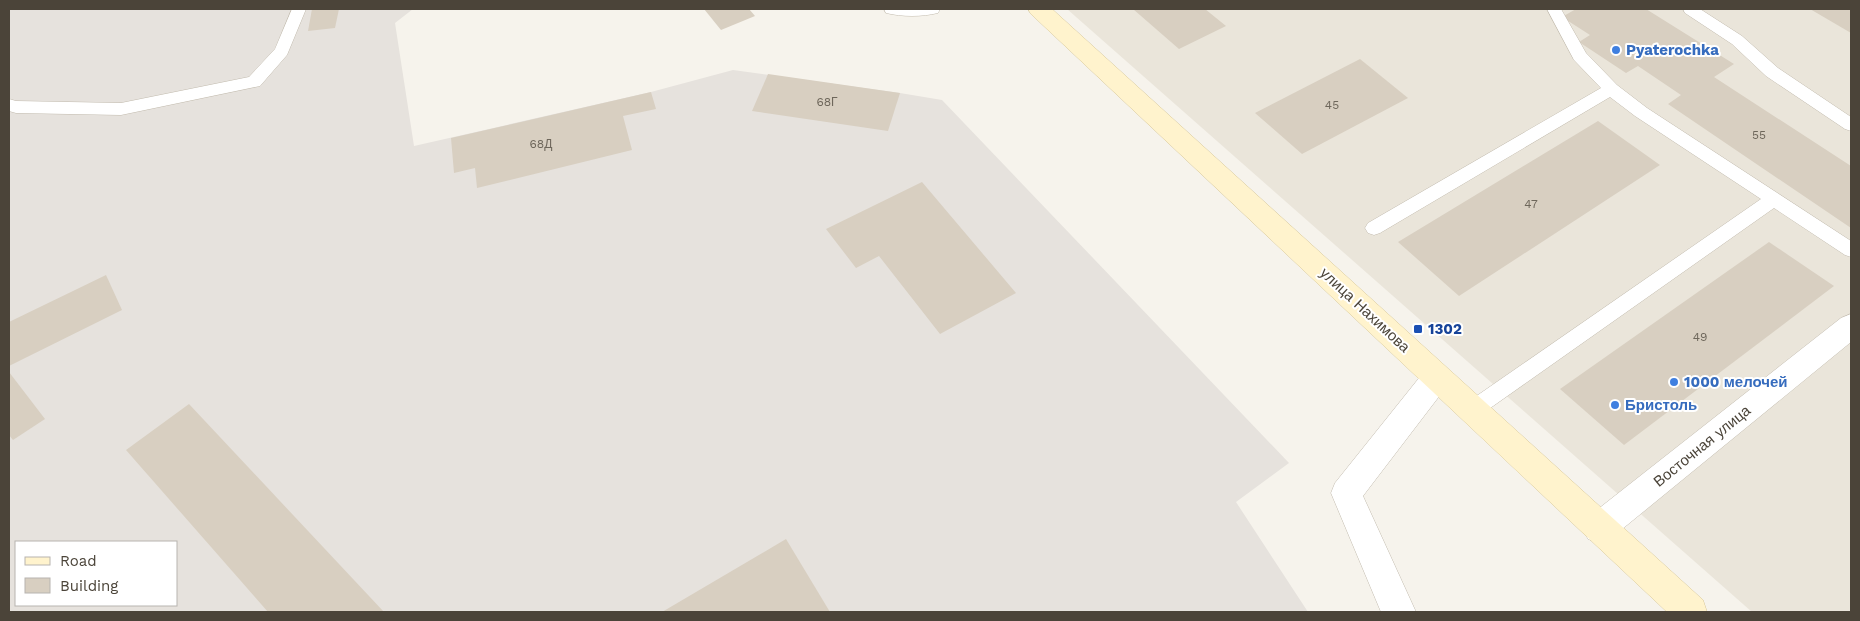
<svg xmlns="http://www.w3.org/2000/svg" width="1860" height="621" font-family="'Work Sans',sans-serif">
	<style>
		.residential { fill: #eae5da }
		.industrial { fill: #e6e2dd; fill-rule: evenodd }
		.building { fill: #d8cfc1 }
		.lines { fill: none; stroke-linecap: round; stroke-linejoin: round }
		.lane-casing { stroke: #c2bbae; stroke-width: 1 }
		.street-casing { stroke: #c2bbae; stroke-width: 1 }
		.secondary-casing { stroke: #d6c79b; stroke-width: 1 }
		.lane { fill: #fff; fill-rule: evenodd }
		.street { fill: #fff; fill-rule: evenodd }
		.secondary { fill: #fff3cd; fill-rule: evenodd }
		.shop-dot { fill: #3f7fe0; stroke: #fff; stroke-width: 2 }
		.transit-dot { fill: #1a4fb4; stroke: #fff; stroke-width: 2 }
		.labels { text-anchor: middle; stroke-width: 4; stroke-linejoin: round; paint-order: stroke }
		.number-label { font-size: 12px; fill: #6e675b }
		.shop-label { font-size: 15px; font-weight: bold; fill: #366cbe; stroke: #fff; text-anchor: start }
		.street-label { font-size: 15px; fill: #4b4439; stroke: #fff }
		.transit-label { font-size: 15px; font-weight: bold; fill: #164399; stroke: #fff; text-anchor: start }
	</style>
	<rect width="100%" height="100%" fill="#f6f3ec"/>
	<polygon class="residential" points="1067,9 1851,9 1851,612 1752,612"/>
	<path class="industrial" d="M 9,9 L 413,9 L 395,23 L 414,146 L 651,92 L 733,70 L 900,93 L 942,100 L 1289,463 L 1236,502 L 1308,612 L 9,612 ZM 16,542 L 176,542 L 176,605 L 16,605 Z"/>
	<g class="building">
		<polygon points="312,9 339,9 335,28 308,31"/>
		<polygon points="704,9 749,9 755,16 721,30"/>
		<polygon points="1133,9 1205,9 1226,26 1179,49"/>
		<polygon points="1576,9 1646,9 1734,64 1714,77 1851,166 1851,228 1668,104 1681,95 1638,66 1626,73 1579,42 1590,35 1562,17"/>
		<polygon points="1810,9 1851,9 1851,33"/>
		<polygon points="1360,59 1408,98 1302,154 1255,113"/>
		<polygon points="768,74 900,93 888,131 752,111"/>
		<polygon points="651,92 656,109 623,116 632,150 477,188 475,168 454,173 451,138"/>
		<polygon points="1598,121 1660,165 1459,296 1398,242"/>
		<polygon points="922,182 1016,293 940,334 879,256 856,268 826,229"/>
		<polygon points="1769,242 1834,286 1624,445 1560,389"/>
		<polygon points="106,275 122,310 9,366 9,322"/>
		<polygon points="9,372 45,419 13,440 9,435"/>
		<polygon points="189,404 384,612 268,612 126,450"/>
		<polygon points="786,539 830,612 662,612"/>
	</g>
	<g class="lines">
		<g class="lane-casing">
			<g id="lane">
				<polygon points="292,9 306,9 287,55 260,86 121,115 16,113 9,111 9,99 16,101 121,103 249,77 275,49"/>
				<path d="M 884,9 L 940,9 L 938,13 C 922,17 902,17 886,13 Z"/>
				<polygon points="1547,9 1561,9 1586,53 1617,85 1647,108 1851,241 1851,257 1845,255 1774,208 1479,416 1472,419 1465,416 1462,410 1465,404 1761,199 1635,116 1610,97 1380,233 1374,235 1368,233 1365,228 1368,223 1601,88 1574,60"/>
				<polygon points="1683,9 1700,9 1742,36 1778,68 1851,117 1851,131 1845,129 1766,76 1732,44 1685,13"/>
			</g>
		</g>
		<g class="street-casing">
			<g id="street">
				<polygon points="1851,314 1851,342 1610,539 1599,543 1588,539 1583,528 1588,517 1841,318"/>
				<polygon points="1437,365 1447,368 1451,377 1447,386 1363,496 1416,612 1381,612 1331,493 1335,483 1427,368"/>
			</g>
		</g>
		<g class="secondary-casing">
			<polygon id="secondary" points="1028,9 1052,9 1703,600 1707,612 1667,612 1031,14"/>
		</g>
		<use href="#lane" class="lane"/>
		<use href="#street" class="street"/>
		<use href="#secondary" class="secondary"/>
	</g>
	<g class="shop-dot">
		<circle cx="1616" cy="50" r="5"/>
		<circle cx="1674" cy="382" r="5"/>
		<circle cx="1615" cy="405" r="5"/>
	</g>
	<rect class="transit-dot" x="1413" y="324" width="10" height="10" rx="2.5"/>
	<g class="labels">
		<g class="number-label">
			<text x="827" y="106">68Г</text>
			<text x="1332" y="109">45</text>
			<text x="1759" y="139">55</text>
			<text x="541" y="148">68Д</text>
			<text x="1531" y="208">47</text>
			<text x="1700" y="341">49</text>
		</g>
		<g class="shop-label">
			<text x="1626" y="55">Pyaterochka</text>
			<text x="1684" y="387">1000 мелочей</text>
			<text x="1625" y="410">Бристоль</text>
		</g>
		<g class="street-label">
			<text transform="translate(1365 310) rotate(43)" y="5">улица Нахимова</text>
			<text transform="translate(1702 446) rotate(-39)" y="5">Восточная улица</text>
		</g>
		<g class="transit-label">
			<text x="1428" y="334">1302</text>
		</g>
	</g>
	<rect width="1860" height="621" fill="none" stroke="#4b4439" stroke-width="20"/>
	<rect x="15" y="541" width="162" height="65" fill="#ffffff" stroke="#b7b4b0"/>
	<rect x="25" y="557" width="25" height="8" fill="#fff3cd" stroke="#b7b4b0"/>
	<text x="60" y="566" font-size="15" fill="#4b4439">Road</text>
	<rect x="25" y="578" width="25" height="15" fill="#d8cfc1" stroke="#b7b4b0"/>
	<text x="60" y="591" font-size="15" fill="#4b4439">Building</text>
</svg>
